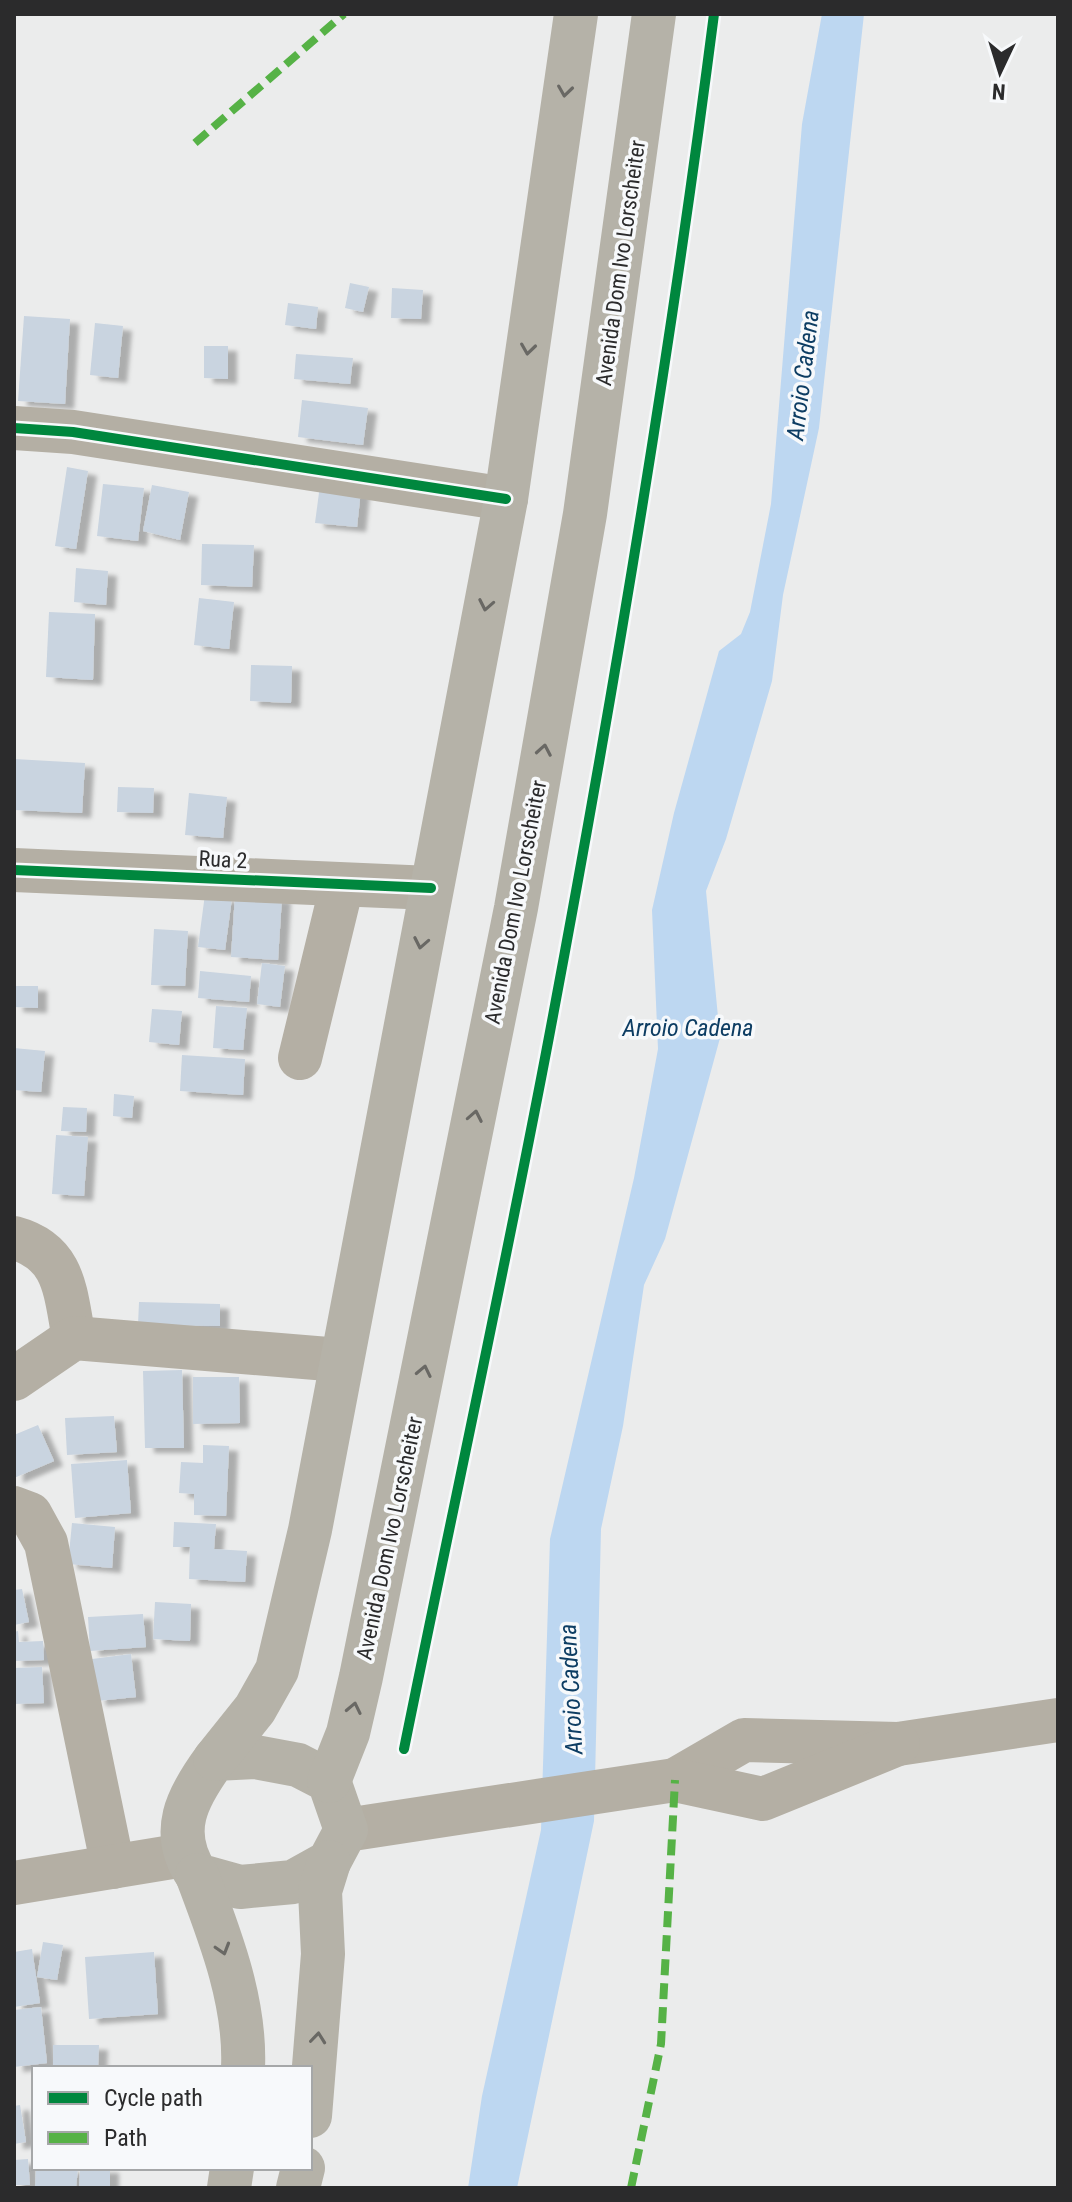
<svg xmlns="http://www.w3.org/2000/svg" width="1072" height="2202" font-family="'Roboto Condensed',sans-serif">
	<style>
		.water { fill: #bdd7f1 }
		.building { fill: #c9d4e0; filter: url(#shadow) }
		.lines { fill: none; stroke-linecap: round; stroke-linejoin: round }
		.minor { stroke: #b4afa4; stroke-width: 44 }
		.major { stroke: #b5b2a8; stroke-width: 44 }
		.quiet { stroke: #56b246; stroke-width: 8; stroke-dasharray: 16 8; stroke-linecap: butt }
		.cycleway-casing { stroke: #f7f9fb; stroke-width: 15 }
		.cycleway { stroke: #00873e; stroke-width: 10 }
		.oneway { stroke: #696864 }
		.labels { text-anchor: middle; stroke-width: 7; stroke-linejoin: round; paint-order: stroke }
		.street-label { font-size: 22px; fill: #2b2b2c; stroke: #f7f9fb }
		.water-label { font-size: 24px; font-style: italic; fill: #0d3d63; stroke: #f7f9fb }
	</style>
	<defs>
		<filter id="shadow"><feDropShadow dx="9" dy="5" stdDeviation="2" flood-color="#0004"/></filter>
	</defs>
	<rect width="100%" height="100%" fill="#ebecec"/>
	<polygon class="water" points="822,14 864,14 819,428 783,595 772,681 726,839 706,891 720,1038 665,1239 644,1285 623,1426 601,1529 594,1821 517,2188 468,2188 482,2096 541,1830 550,1539 634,1178 658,1049 652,910 674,813 719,651 741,634 750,612 771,504 802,124"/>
	<g class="building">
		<polygon points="350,283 369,287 363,312 345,308"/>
		<polygon points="392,288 423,290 421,319 391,318"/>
		<polygon points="288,303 318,307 316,329 285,325"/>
		<polygon points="24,316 70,319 65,404 18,401"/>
		<polygon points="95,323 123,326 118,378 90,375"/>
		<polygon points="204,346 228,346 228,379 204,378"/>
		<polygon points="296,354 353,358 350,384 294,379"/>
		<polygon points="302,400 368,408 363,445 298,437"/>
		<polygon points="67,467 88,471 76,549 55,546"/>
		<polygon points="103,484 144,488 138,541 97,536"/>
		<polygon points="152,485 189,492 180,540 143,531"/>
		<polygon points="320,485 361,490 357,527 315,523"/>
		<polygon points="202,544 254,545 252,587 201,585"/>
		<polygon points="76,568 108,571 106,605 74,602"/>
		<polygon points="199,598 234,602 229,649 194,645"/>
		<polygon points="49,612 95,614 93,680 46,677"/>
		<polygon points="251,665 292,666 291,703 250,701"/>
		<polygon points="14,759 85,763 82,813 14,810"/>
		<polygon points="118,787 154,788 153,813 117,812"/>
		<polygon points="189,793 227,797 223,838 185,835"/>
		<polygon points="205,894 232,898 225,950 198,947"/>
		<polygon points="235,894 282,897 278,960 231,957"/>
		<polygon points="154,929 188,931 185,986 151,985"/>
		<polygon points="262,963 285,966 280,1007 257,1004"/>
		<polygon points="200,971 251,976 249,1002 198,998"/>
		<polygon points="15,986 38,986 38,1008 14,1007"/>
		<polygon points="216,1006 247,1008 243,1050 213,1048"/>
		<polygon points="152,1009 182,1011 179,1045 149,1042"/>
		<polygon points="14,1048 45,1051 41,1092 14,1090"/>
		<polygon points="182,1055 245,1059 243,1095 180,1091"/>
		<polygon points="114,1094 134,1096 132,1118 113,1116"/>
		<polygon points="63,1107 87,1108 86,1132 61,1131"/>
		<polygon points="56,1135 88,1137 84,1196 52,1194"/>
		<polygon points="139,1302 220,1304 220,1326 138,1325"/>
		<polygon points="182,1370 184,1448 145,1448 143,1371"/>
		<polygon points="193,1377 239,1377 240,1423 193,1424"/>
		<polygon points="114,1416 117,1452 67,1455 65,1418"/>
		<polygon points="38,1425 54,1461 14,1478 14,1435"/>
		<polygon points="203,1445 229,1446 226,1516 194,1515 194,1494 179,1493 181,1462 203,1463"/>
		<polygon points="127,1460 131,1513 75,1518 71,1464"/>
		<polygon points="174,1522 216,1524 214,1549 247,1551 245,1582 189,1579 190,1547 173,1547"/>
		<polygon points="72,1523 115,1527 112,1568 68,1564"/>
		<polygon points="22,1589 29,1622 14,1625 14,1590"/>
		<polygon points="155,1602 191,1604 190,1641 153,1639"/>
		<polygon points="143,1614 146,1647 90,1651 88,1617"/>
		<polygon points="18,1631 19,1642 43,1641 44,1660 14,1661 14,1632"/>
		<polygon points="131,1654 136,1697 97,1701 92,1659"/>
		<polygon points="42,1667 44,1703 14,1704 14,1668"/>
		<polygon points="43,1942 63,1945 57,1980 37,1977"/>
		<polygon points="32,1949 40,2003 14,2007 14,1952"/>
		<polygon points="154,1952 158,2014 89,2019 85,1957"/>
		<polygon points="41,2007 47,2063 14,2067 14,2010"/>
		<polygon points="53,2045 99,2045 98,2068 53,2068"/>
		<polygon points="20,2105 26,2142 14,2144 14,2106"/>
		<polygon points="28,2159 30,2185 14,2185 14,2160"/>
		<polygon points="36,2168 78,2168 76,2188 35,2188"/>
		<polygon points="80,2168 110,2168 110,2188 79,2188"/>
	</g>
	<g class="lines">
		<g class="minor">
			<polyline points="14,428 73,432 506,499"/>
			<polyline points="14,870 431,888"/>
			<polyline points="300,1058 342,885"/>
			<path d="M 14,1238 C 66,1252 65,1293 74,1338"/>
			<polyline points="14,1379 74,1338 340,1360"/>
			<polyline points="14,1508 30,1514 46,1543 113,1867"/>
			<polyline points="675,1780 744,1740 898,1744 1058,1720"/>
			<polyline points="346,1830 675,1780 763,1799 898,1744"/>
			<polyline points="14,1883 184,1855"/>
		</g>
		<g class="major">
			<path d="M 255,1757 L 298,1765 L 329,1781 L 346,1830 L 329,1862 L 293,1882 L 240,1887 L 197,1875 C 168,1832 187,1797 215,1759 Z"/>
			<polyline points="215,1759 255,1709 277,1670 310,1530 506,499 576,14"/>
			<polyline points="329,1781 348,1733 361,1677 516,908 585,514 654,14"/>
			<path d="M 197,1875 C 220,1936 246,2002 243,2068"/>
			<polyline points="310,2116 323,1954 320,1891 329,1862"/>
			<polyline points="229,2188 232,2168"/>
			<polyline points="298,2188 303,2168"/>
		</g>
		<g class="quiet">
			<polyline points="195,143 344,14"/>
			<polyline points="631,2188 661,2044 675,1780"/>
		</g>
		<g class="cycleway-casing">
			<g id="cycleway">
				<polyline points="14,428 73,432 506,499"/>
				<polyline points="14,870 431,888"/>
				<path d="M 404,1749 C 452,1512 504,1275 549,1037 C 613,698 670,357 714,14"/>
			</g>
		</g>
		<use href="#cycleway" class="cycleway"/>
	</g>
	<defs><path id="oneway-chevron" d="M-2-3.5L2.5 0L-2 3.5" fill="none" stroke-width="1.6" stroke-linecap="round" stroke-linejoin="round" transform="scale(2)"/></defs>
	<g class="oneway">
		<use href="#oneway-chevron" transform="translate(565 91) rotate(98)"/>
		<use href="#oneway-chevron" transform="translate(528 349) rotate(98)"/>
		<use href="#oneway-chevron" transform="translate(486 605) rotate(101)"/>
		<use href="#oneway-chevron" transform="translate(544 750) rotate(-80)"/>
		<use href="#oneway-chevron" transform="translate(421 943) rotate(101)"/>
		<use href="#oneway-chevron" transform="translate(475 1116) rotate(-79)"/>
		<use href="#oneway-chevron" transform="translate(424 1371) rotate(-78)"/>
		<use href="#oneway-chevron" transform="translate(354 1708) rotate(-78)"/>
		<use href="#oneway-chevron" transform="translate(223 1949) rotate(73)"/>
		<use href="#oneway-chevron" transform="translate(318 2038) rotate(-84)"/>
	</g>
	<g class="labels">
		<g class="street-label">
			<text transform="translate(620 263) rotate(-82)" y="8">Avenida Dom Ivo Lorscheiter</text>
			<text transform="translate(223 859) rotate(3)" y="8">Rua 2</text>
			<text transform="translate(515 902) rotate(-79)" y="8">Avenida Dom Ivo Lorscheiter</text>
			<text transform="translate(389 1538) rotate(-78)" y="8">Avenida Dom Ivo Lorscheiter</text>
		</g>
		<g class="water-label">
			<text transform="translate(803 375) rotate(-83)" y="8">Arroio Cadena</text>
			<text x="688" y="1036">Arroio Cadena</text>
			<text transform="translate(571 1689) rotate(-93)" y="8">Arroio Cadena</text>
		</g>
	</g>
	<rect width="1072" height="2202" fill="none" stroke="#2b2b2c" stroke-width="32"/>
	<rect x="32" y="2066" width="280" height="104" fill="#f7f9fb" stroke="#a5a7a8" stroke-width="2"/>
	<rect x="48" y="2092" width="40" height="12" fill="#00873e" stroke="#a5a7a8" stroke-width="2"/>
	<text x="104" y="2106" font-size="24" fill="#2b2b2c">Cycle path</text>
	<rect x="48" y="2132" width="40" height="12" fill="#56b246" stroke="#a5a7a8" stroke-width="2"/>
	<text x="104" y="2146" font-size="24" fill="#2b2b2c">Path</text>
	<g transform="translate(1000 72) rotate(184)" stroke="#f7f9fb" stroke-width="6" paint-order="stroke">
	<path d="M0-6L14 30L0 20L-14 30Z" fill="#2b2b2c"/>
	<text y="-12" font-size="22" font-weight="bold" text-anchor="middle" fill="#2b2b2c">N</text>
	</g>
</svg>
